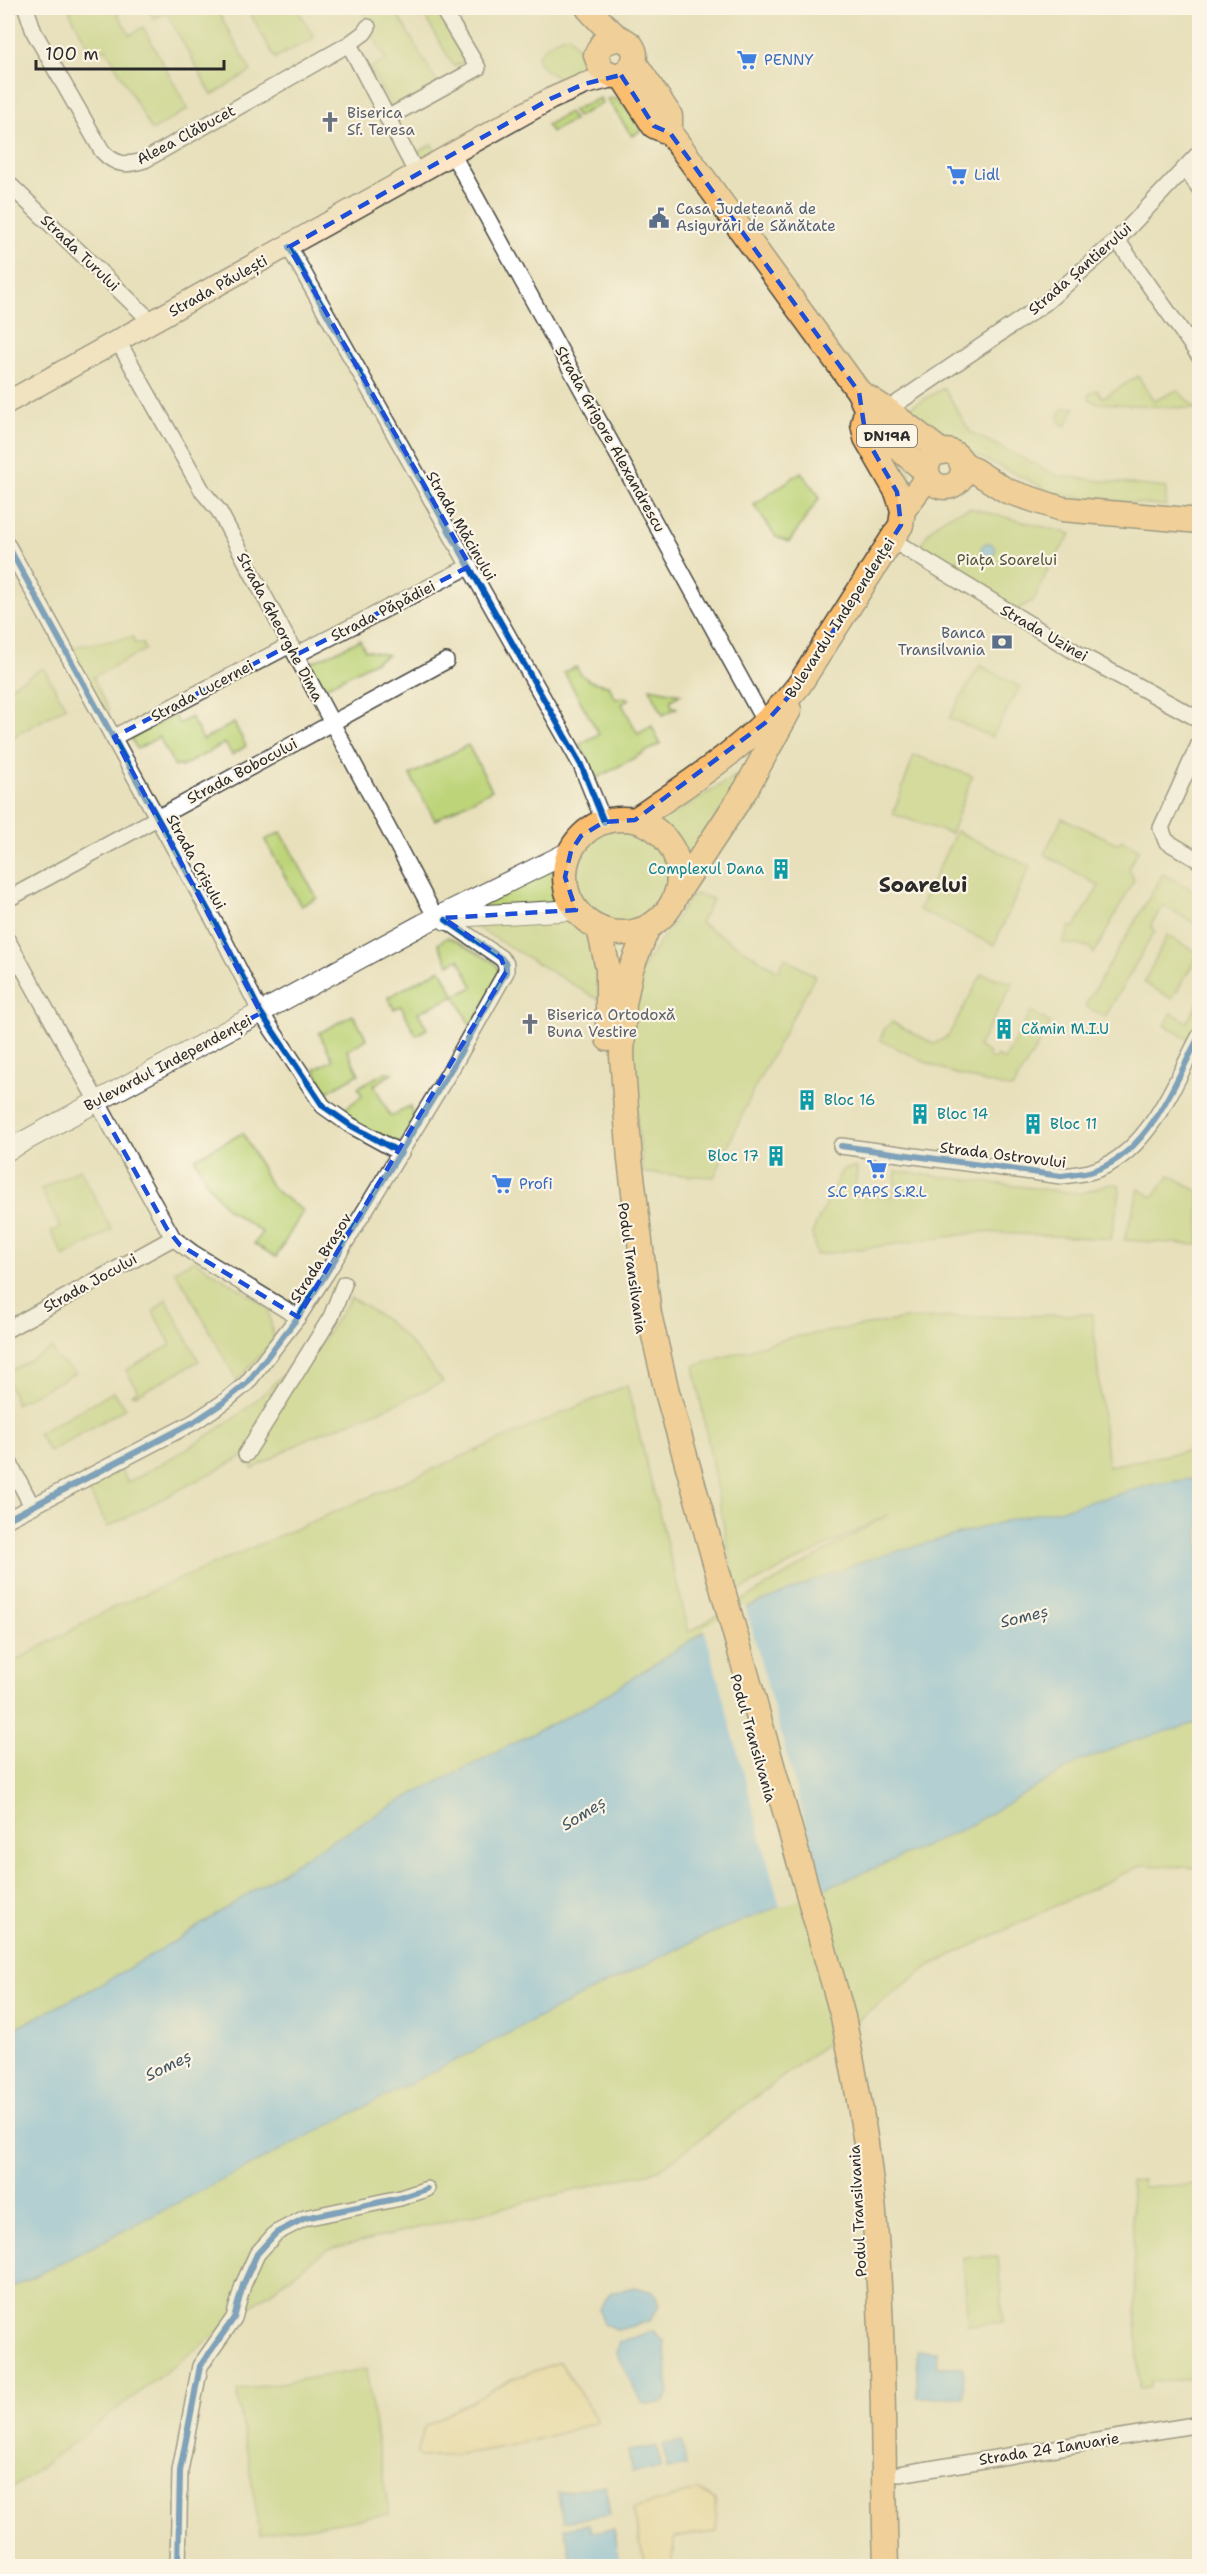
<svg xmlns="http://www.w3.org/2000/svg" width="1207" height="2574" font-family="'Shantell Sans',sans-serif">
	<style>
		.green { fill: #bdd479; stroke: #748052; stroke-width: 1.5 }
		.sand { fill: #eeda9e; stroke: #8c8264; stroke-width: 1.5 }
		.water { fill: #74bbec; stroke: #50738c; stroke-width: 1.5 }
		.pier { fill: #e8e0bb }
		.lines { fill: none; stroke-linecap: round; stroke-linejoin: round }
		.minor-casing { stroke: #474641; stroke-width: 18 }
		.tertiary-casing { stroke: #474641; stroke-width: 22 }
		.secondary-casing { stroke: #474641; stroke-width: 24 }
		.primary-casing { stroke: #474641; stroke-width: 27 }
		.minor { stroke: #fff; stroke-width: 15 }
		.tertiary { stroke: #fff; stroke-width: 20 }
		.secondary { stroke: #fde5c5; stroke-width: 21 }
		.primary { stroke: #fbbd6e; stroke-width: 24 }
		.cycleway-casing { stroke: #fcf5e5; stroke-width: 10 }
		.cycleway { stroke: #0057b8; stroke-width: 6 }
		.marked { fill: none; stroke: #1d4ed8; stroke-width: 4.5; stroke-dasharray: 12 8; stroke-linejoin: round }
		.labels { text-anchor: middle; stroke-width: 4.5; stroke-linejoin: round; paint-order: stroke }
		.shield { fill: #fcf5e5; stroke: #6a6863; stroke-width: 1.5 }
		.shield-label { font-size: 14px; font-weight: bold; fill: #2b2b2b }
		.shop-label { font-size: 15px; fill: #366cbe; stroke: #fcf5e5; text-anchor: start }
		.worship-label { font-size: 15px; fill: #5b616d; stroke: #fcf5e5; text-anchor: start }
		.street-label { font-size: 15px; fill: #2b2b2b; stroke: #fcf5e5 }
		.service-label { font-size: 15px; fill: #4e5e75; stroke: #fcf5e5; text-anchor: start }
		.park-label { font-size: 15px; fill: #50553e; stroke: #fcf5e5 }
		.culture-label { font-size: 15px; fill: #0d838f; stroke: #fcf5e5; text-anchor: start }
		.water-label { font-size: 16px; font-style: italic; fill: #415665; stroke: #fcf5e5 }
		.district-label { font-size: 21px; font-weight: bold; fill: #2b2b2b; stroke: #fcf5e5 }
	</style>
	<rect width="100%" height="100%" fill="#fcf5e5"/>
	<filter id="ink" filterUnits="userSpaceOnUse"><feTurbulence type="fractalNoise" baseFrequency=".0167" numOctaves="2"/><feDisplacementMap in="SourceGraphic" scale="12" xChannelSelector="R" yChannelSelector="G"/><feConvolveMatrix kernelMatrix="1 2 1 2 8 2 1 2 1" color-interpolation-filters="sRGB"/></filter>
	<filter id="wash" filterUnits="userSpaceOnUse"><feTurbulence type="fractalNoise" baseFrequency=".008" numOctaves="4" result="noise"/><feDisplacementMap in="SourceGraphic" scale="24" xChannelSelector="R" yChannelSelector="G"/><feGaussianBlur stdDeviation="1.35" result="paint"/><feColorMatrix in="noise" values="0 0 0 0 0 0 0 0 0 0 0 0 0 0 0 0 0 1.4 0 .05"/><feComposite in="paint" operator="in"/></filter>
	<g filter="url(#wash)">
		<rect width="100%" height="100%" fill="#e8e0bb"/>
		<g class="green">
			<polygon points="76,8 114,8 130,35 143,27 188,109 152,131 106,49 93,55 69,11"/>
			<polygon points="147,8 216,8 251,71 212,95 166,12 154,19"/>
			<polygon points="247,8 297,8 314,38 275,58"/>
			<polygon points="369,8 394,8 440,88 395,113 370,68 386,59 368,27 364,10"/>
			<polygon points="420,8 442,8 472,57 454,67"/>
			<path d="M 569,35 L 585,59 L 582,67 L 564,79 C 551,75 543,71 537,58 C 544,45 554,39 569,35 Z"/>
			<polygon points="600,98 602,103 577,117 573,110"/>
			<polygon points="613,98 622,103 642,130 632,136 607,99"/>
			<polygon points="569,112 574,120 551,132 547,125"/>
			<polygon points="432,144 438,156 424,162 418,160 414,154"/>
			<polygon points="1138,376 1154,401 1177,390 1196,409 1097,403 1089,399 1089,394 1097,390 1103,398"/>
			<polygon points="944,388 970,432 1058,476 1166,488 1166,506 1060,496 931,433 905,410"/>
			<polygon points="1075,407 1066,426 1060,423 1058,418 1064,408"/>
			<polygon points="875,438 911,474 902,494"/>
			<polygon points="801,472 820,497 789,542 776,537 754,505"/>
			<path d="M 970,508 L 1071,534 L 1047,571 L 1034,600 L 1015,611 L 920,551 C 926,526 946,514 970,508 Z"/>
			<polygon points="133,637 134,643 142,643 145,650 93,677 109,711 102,715 72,647"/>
			<polygon points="360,640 365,650 388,655 319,690 306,665"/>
			<polygon points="980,665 1020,687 992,737 949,718"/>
			<path d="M 576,667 C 584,681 593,683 608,685 L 616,699 L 624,697 L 629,699 L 622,704 L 638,734 L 652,726 L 660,744 L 597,778 L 580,744 L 599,734 L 564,672 Z"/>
			<polygon points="43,668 66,707 8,740 8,688"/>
			<polygon points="650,688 681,694 671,700 671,706 677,708 663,715"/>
			<polygon points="174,715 179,724 191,717 203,740 234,723 246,746 232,755 225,743 181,767 179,765 175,767 159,737 137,749 131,738"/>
			<polygon points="468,745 492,790 435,820 410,775"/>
			<polygon points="914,755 972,776 951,834 893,814"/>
			<polygon points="754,764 683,865 670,838 653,823 687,806"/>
			<polygon points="1062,818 1119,844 1121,840 1139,849 1129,868 1134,880 1094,954 1089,947 1063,943 1070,926 1074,928 1099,886 1044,854"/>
			<circle cx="622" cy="876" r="57"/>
			<polygon points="956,831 1030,866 994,945 919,910"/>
			<polygon points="281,832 317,898 301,906 265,840"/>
			<polygon points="562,866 561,887 573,908 443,918"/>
			<polygon points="1163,874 1199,893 1199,926 1163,905 1151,925 1155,931 1105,1017 1085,1006"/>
			<polygon points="696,894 713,899 700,923 778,971 785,958 815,976 753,1091 714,1177 643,1173 630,1047 638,974 690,898"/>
			<polygon points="578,916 594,931 599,1000 464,920"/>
			<polygon points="1167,935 1199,954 1172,999 1144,983"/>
			<polygon points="448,937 495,963 501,975 471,1027 455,996 418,1012 427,1029 416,1035 401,1006 394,1009 388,997 441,969 455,996 473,987 459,959 449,964 438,944"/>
			<polygon points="982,974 1013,983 978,1047 989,1053 988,1056 995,1060 997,1056 1004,1060 1031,1012 1051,1023 1012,1089 958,1075 925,1062 880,1040 885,1028 892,1022 934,1044 948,1036"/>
			<polygon points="1199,1002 1199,1035 1195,1044 1165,1025 1172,1013 1187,1022"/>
			<polygon points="353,1015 367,1039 347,1050 359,1074 327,1092 315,1069 333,1060 319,1033"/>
			<polygon points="386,1072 393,1073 374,1085 391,1117 410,1106 416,1127 401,1153 335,1116 362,1096 358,1087"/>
			<polygon points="243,1133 272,1188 303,1211 276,1257 254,1244 262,1232 227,1209 208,1184 195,1158"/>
			<path d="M 849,1168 L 857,1168 L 855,1196 L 894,1196 L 896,1171 L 1066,1192 C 1071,1192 1077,1193 1081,1193 C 1096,1191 1104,1181 1119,1185 L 1120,1192 L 1111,1239 L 982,1232 L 816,1255 L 812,1233 L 842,1170 Z"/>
			<polygon points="80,1169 112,1230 64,1257 51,1232 60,1227 41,1189"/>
			<polygon points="1170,1175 1199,1192 1199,1245 1124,1240 1139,1189 1153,1197"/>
			<polygon points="194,1260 268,1307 274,1340 237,1381 186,1288 174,1271"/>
			<path d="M 351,1298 C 396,1322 412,1344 443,1382 L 391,1406 L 311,1437 L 253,1469 L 246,1455 L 108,1527 L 90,1494 L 88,1486 L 121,1470 L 128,1482 C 194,1445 246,1419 296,1360 L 309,1361 Z"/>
			<polygon points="166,1299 199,1361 137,1395 132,1394 138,1391 126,1370 171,1345 153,1312"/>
			<polygon points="1092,1314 1108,1466 1199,1449 1199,1868 1142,1865 931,1965 659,2170 326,2250 8,2492 8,1665 108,1610 627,1385 689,1632 889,1514 736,1592 694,1366 788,1338 905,1319"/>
			<polygon points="53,1348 55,1357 76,1373 16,1404 8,1380 8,1372"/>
			<polygon points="113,1392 126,1408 49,1452 38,1433"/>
			<polygon points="1143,2180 1143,2187 1199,2184 1200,2379 1151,2381 1151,2387 1139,2388 1131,2181"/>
			<polygon points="998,2256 1003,2322 968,2325 963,2258"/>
			<polygon points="366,2369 389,2514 260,2535 237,2390"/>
		</g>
		<g class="sand">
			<path d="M 560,2362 L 598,2422 C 539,2440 483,2455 421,2457 L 417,2454 L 424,2427 L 512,2379 Z"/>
			<polygon points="698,2490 715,2499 717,2532 675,2537 671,2566 645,2566 633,2509"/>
		</g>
		<g class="water">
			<circle cx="988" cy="550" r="7"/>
			<polygon points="1199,1478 1199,1722 1134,1741 1081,1761 963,1829 887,1863 700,1938 577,1998 8,2290 8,2032 100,1985 177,1940 317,1849 400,1801 595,1702 733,1613 866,1560 1020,1517 1063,1509 1155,1484"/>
			<polygon points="635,2287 654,2292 659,2306 650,2321 618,2330 604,2324 599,2309 611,2292"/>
			<polygon points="653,2331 664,2341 669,2393 664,2402 649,2405 641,2402 616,2353 619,2342"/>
			<polygon points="917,2351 937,2351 938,2367 963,2367 964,2397 917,2397"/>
			<polygon points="682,2441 686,2466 667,2469 663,2444"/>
			<polygon points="657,2446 660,2468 632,2473 628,2451"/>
			<polygon points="605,2485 610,2514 563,2522 558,2493"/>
			<polygon points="589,2524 591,2532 614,2529 620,2566 572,2566 565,2528"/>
		</g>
		<polygon class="pier" points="745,1605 824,1890 780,1907 704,1627"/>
	</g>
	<g filter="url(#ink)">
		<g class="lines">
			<g class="minor-casing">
				<g id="minor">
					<path d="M 26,8 L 34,32 L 102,151 C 116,166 127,166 145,160 L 349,44 L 364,33 L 368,27"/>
					<polyline points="349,44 417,174"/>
					<polyline points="387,118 478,68 442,8"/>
					<polyline points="453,155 765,723"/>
					<polyline points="1185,168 1200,189"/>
					<polyline points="8,183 152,322"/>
					<polyline points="1117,240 1200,357"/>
					<polyline points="289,247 581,765 604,822"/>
					<polyline points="118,341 203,492 219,511 436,918"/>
					<polyline points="887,410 1045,303 1117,240 1200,152"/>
					<polyline points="892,540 1077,653 1200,720"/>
					<polyline points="8,546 219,930 261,1013 323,1106 350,1125 401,1153"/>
					<polyline points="296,655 470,566"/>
					<polyline points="114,737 290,645"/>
					<polyline points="1200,742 1161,828 1166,841 1200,861"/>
					<polyline points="8,899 446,661"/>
					<polyline points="8,941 173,1238 193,1253 298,1317"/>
					<path d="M 841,1146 L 1061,1176 C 1070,1175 1080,1174 1089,1172 C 1148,1157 1174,1083 1200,1035"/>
					<polyline points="8,1329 173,1238"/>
					<polyline points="246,1454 331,1317 344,1284"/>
					<polyline points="8,1460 32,1506"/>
					<polyline points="8,1519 194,1422 224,1402 247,1383 298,1317 326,1274 453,1066 506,972 506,964 501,958 446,920"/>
					<polyline points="899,2474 1200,2424"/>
					<polyline points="178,2566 180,2471 200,2366 234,2318 243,2285 257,2254 276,2233 305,2218 400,2198 427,2189"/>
				</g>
			</g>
			<g class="tertiary-casing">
				<g id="tertiary">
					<polyline points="446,920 469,916 576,910"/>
					<polyline points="8,1150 423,924 571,851"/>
				</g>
			</g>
			<g class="secondary-casing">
				<polyline id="secondary" points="8,402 550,99 584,84 614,76"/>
			</g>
			<g class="primary-casing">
				<g id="primary">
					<path d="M 588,8 C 596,17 605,27 615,35 C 620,39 626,40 631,45 C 642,59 628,74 614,76 L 601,69 L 596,55 L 602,44 L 617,38"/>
					<polyline points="634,62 670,116 670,133"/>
					<path d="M 621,75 L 654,126 L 670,133 L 693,164 L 859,392 C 871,426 898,449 926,471"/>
					<polyline points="859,392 887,410 942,452"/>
					<polyline points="866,411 863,424 866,438 897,492 903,510"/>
					<circle cx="945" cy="469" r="18"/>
					<polyline points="961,462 1007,491 1062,509 1200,521"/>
					<circle cx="622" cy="876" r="57"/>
					<path d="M 635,820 C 694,780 755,741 799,685 L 901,525 L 903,510 L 928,477"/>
					<polyline points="678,892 746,789 789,710"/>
					<path d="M 648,927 L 631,969 L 624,1004 L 622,1056 L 630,1160 L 649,1314 L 667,1392 L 843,2017 C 854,2072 865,2127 871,2183 C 885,2310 882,2439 886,2566"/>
					<polyline points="599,928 608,969 608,1039"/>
				</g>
			</g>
			<use href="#minor" class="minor"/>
			<use href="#tertiary" class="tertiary"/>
			<use href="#secondary" class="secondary"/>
			<use href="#primary" class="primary"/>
			<g class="cycleway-casing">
				<g id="cycleway">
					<polyline points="289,247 581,765 604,822"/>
					<polyline points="8,546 219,930 261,1013 323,1106 350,1125 401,1153"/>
					<path d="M 841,1146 L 1061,1176 C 1070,1175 1080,1174 1089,1172 C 1148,1157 1174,1083 1200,1035"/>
					<polyline points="8,1519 194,1422 224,1402 247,1383 298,1317 326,1274 453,1066 506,972 506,964 501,958 446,920"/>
					<polyline points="178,2566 180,2471 200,2366 234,2318 243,2285 257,2254 276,2233 305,2218 400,2198 427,2189"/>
				</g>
			</g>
			<use href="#cycleway" class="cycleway"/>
		</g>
	</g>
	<path d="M0 0H1207V2574H0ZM 621,75 L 654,126 L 670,133 L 859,392 L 866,438 L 897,492 L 901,525 L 799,685 L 765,723 L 635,820 L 604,822 L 581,836 L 571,851 L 565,877 L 576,910 L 443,918 L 501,958 L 506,972 L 298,1317 L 180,1245 L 167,1229 L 96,1101 L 261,1013 L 114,737 L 290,645 L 296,655 L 470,566 L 289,247 L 550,99 L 584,84 Z" fill="#e8e0bb" fill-opacity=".55" fill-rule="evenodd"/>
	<path class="marked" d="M 621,75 L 654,126 L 670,133 L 859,392 L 866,438 L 897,492 L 901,525 L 799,685 L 765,723 L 635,820 L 604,822 L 581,836 L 571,851 L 565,877 L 576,910 L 443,918 L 501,958 L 506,972 L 298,1317 L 180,1245 L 167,1229 L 96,1101 L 261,1013 L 114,737 L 290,645 L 296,655 L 470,566 L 289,247 L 550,99 L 584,84 Z"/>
	<defs>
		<g id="supermarket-bare" transform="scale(1.62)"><path d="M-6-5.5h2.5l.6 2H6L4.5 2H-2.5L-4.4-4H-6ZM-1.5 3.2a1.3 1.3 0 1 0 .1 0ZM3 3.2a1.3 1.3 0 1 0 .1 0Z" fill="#3f7fe0" stroke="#fcf5e5" stroke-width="2.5" paint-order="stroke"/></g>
		<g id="church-bare" transform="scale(1.62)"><path d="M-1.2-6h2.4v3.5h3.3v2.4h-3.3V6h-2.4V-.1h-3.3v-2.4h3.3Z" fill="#6b7280" stroke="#fcf5e5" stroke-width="2.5" paint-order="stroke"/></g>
		<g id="civic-bare" transform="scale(1.62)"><path d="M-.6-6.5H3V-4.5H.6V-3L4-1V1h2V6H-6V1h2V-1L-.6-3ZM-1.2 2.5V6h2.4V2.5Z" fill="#5c6f8a" stroke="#fcf5e5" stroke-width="2.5" paint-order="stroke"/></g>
		<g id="bank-bare" transform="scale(1.62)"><path d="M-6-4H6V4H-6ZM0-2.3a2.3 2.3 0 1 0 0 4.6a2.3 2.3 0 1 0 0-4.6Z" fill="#5c6f8a" stroke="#fcf5e5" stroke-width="2.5" paint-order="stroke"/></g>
		<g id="building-bare" transform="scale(1.62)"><path d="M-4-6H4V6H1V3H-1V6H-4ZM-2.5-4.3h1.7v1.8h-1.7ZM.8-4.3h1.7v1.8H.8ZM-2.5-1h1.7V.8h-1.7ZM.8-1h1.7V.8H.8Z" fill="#0f9aa8" stroke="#fcf5e5" stroke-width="2.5" paint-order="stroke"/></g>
	</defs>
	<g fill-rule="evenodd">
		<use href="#supermarket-bare" x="747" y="60"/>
		<use href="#church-bare" x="330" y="122"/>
		<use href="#supermarket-bare" x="957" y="175"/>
		<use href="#civic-bare" x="659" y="218"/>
		<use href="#bank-bare" x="1002" y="642"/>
		<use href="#building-bare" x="781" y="869"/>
		<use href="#church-bare" x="530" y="1024"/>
		<use href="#building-bare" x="1004" y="1029"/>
		<use href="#building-bare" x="807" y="1100"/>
		<use href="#building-bare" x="920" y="1114"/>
		<use href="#building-bare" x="1033" y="1124"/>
		<use href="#building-bare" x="776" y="1156"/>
		<use href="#supermarket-bare" x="877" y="1169"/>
		<use href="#supermarket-bare" x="502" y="1184"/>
	</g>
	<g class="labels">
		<rect class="shield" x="857" y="425" width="60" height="22" rx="4.5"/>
		<g class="shield-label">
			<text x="887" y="441">DN19A</text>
		</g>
		<g class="shop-label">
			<text x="764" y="65">PENNY</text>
			<text x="974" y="180">Lidl</text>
			<text x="519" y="1189">Profi</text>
			<text x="877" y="1197" text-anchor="middle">S.C PAPS S.R.L</text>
		</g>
		<g class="worship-label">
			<text x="347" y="118">Biserica<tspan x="347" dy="17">Sf. Teresa</tspan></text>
			<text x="547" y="1020">Biserica Ortodoxă<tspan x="547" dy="17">Buna Vestire</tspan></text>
		</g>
		<g class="street-label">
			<text transform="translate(186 135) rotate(-28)" y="5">Aleea Clăbucet</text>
			<text transform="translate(80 253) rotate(44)" y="5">Strada Turului</text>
			<text transform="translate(1080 269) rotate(-41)" y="5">Strada Șantierului</text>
			<text transform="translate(218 286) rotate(-29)" y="5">Strada Păulești</text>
			<text transform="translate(610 439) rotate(61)" y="5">Strada Grigore Alexandrescu</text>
			<text transform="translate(461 526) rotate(60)" y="5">Strada Măcinului</text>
			<text transform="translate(383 611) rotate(-27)" y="5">Strada Păpădiei</text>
			<text transform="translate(840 618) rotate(-57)" y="5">Bulevardul Independenței</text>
			<text transform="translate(280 627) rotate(62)" y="5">Strada Gheorghe Dima</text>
			<text transform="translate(1044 633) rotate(30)" y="5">Strada Uzinei</text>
			<text transform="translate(202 691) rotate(-28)" y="5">Strada Lucernei</text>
			<text transform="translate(242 771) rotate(-28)" y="5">Strada Bobocului</text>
			<text transform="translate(196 862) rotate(61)" y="5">Strada Crișului</text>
			<text transform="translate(168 1063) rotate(-28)" y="5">Bulevardul Independenței</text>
			<text transform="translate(1003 1155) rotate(7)" y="5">Strada Ostrovului</text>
			<text transform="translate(321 1258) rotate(-58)" y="5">Strada Brașov</text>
			<text transform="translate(632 1268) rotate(82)" y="5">Podul Transilvania</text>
			<text transform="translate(90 1283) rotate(-29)" y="5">Strada Jocului</text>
			<text transform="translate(753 1738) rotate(74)" y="5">Podul Transilvania</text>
			<text transform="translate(858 2211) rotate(-93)" y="5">Podul Transilvania</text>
			<text transform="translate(1049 2449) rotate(-9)" y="5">Strada 24 Ianuarie</text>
		</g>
		<g class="service-label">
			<text x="676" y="214">Casa Județeană de<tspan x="676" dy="17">Asigurări de Sănătate</tspan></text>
			<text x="985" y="638" text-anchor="end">Banca<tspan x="985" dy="17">Transilvania</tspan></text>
		</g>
		<g class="park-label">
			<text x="1007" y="565">Piața Soarelui</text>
		</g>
		<g class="culture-label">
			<text x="764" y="874" text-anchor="end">Complexul Dana</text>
			<text x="1021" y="1034">Cămin M.I.U</text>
			<text x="824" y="1105">Bloc 16</text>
			<text x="937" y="1119">Bloc 14</text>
			<text x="1050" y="1129">Bloc 11</text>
			<text x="759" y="1161" text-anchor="end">Bloc 17</text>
		</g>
		<g class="water-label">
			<text transform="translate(1024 1616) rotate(-14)" y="6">Someș</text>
			<text transform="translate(583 1813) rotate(-32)" y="6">Someș</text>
			<text transform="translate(168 2065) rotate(-26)" y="6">Someș</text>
		</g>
		<g class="district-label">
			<text x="923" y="892">Soarelui</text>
		</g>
	</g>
	<rect width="1207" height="2574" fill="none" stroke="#fcf5e5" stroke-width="30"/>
	<path d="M36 60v9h188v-9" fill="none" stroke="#2b2b2b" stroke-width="3"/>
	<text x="45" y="60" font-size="18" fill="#2b2b2b" stroke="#fcf5e5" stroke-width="4.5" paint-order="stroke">100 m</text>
</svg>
